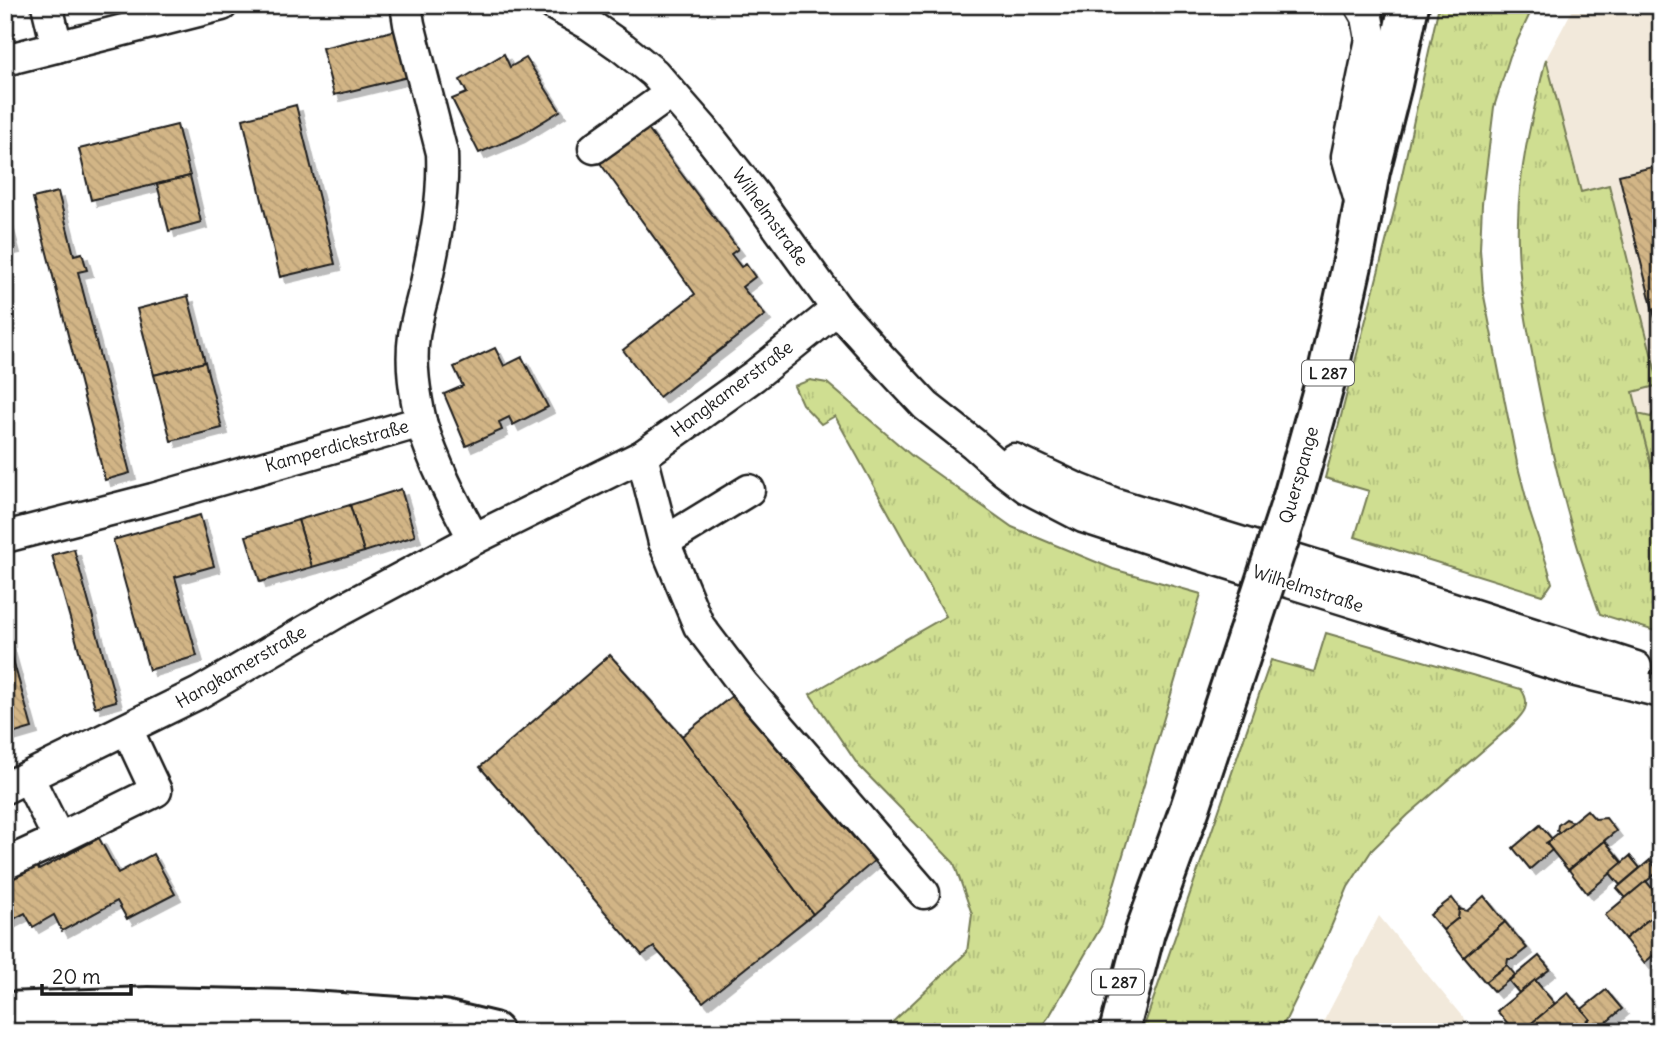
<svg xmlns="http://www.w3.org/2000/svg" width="1666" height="1037" font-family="Delius,sans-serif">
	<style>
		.built { fill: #f2e9db }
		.grass { fill: url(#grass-tufts); stroke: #767d56; stroke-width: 2 }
		.park { fill: #cfde91; stroke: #767d56; stroke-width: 2 }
		.building { fill: url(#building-back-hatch); stroke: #1c1c1c; stroke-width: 2; filter: url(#shadow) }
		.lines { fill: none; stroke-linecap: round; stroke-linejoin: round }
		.minor-casing { stroke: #1c1c1c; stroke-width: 35 }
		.major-casing { stroke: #1c1c1c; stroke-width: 44 }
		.minor { stroke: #fff; stroke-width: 30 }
		.major { stroke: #fff; stroke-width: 38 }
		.major-bridge-casing { stroke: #1c1c1c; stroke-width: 44; stroke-linecap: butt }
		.major-bridge { stroke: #fff; stroke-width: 38 }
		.labels { text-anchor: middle; stroke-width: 5; stroke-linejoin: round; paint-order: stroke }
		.shield { fill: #fff; stroke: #606060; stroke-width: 2 }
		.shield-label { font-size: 16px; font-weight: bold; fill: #1c1c1c }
		.street-label { font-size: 18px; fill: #1c1c1c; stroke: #fff }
	</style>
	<defs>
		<pattern id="grass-tufts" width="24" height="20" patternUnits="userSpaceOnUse" patternTransform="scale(1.75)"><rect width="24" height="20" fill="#cfde91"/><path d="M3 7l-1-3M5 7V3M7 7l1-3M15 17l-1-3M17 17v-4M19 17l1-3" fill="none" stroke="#b1be7c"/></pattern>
		<pattern id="building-back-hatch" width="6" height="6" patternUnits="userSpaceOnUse" patternTransform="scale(1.75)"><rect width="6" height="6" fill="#d2b586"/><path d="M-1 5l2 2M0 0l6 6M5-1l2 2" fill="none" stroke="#b49b73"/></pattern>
		<filter id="shadow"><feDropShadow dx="6" dy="6" stdDeviation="0" flood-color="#0004"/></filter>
	</defs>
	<rect width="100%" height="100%" fill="#fff"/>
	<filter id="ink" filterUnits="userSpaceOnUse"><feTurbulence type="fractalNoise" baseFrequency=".0143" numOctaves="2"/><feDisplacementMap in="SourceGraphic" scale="14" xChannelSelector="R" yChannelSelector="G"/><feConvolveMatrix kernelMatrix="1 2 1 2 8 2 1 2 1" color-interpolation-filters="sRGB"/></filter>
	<g filter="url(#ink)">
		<g class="built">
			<polygon points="1575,5 1661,5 1661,504 1633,391 1659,384 1609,185 1581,193 1546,59"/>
			<polygon points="1379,916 1393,933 1475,1032 1318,1032"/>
			<polygon points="233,1018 352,1032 15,1032"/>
		</g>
		<g class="grass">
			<polygon points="1439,5 1534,5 1510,56 1494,107 1482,204 1480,249 1483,291 1517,463 1530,513 1548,568 1552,583 1548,589 1542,595 1355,537 1369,491 1325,478 1395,207"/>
			<path d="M 1546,59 L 1581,192 L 1609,185 L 1659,385 L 1633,392 L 1661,504 L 1661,633 L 1600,614 C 1572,538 1552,458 1537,379 C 1527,326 1516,274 1518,221 C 1519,166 1533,113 1546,59 Z"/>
			<polygon points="810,380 827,383 912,456 1012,527 1113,569 1201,594 1102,925 1050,1015 1037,1032 882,1032 967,952 972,914 954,863 858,765 810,694 946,616 835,416 821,424 802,404 794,386"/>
			<path d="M 1326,633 L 1521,689 C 1533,706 1522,715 1510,727 L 1408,815 L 1372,850 L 1348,887 L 1328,934 L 1280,1032 L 1142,1032 L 1271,660 L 1314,672 Z"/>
		</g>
		<polygon class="park" points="1661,405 1661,504 1638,414 1651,417 1656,408"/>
		<g class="building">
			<polygon points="401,29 412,76 334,95 322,48"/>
			<polygon points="504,54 510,67 526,58 560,111 519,136 479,153 452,99 467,93 460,80"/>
			<polygon points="296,105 335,264 280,277 243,119"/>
			<polygon points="177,125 190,176 91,200 79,149"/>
			<polygon points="647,128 738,249 731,254 741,267 746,264 755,277 742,287 765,315 659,397 623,350 695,294 600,163"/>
			<polygon points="1661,165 1661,325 1657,326 1619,175"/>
			<polygon points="190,176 201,222 169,231 157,184"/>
			<polygon points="58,192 74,255 82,253 87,270 78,272 130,473 105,480 33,198"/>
			<polygon points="5,213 14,247 5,249"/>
			<polygon points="188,296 205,362 154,375 137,309"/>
			<polygon points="495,348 504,366 522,357 548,407 513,425 509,417 499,422 502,430 466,446 444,394 463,386 454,367"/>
			<polygon points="205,362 222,428 171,441 154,375"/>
			<polygon points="401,489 415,536 364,552 350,505"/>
			<polygon points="350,505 364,552 312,567 298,520"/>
			<polygon points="200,515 214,566 175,577 197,656 149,670 113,540"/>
			<polygon points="298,520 312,567 260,582 246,536"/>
			<polygon points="74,549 116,701 95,707 52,555"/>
			<polygon points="5,631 32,728 5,736"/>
			<polygon points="610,655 682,736 813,914 703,1002 654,947 642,955 480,767"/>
			<polygon points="732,696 874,861 813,914 682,736"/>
			<polygon points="1587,810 1595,819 1606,818 1616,831 1568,870 1546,843"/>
			<polygon points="1566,819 1573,822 1559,833 1557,831 1558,825"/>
			<polygon points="1540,825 1552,839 1546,843 1552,850 1530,869 1513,848"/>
			<polygon points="99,838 118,873 153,854 175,894 127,919 117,901 62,931 54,915 33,927 25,913 6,923 5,878 35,862 39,870"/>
			<polygon points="1605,841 1623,863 1587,893 1569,870"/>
			<polygon points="1630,856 1640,868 1620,885 1610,873"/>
			<polygon points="1650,860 1659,871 1626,898 1617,888"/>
			<polygon points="1646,881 1661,899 1661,909 1625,939 1605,915"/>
			<polygon points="1484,896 1505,922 1464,957 1443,930 1458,918 1459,909 1467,911"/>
			<polygon points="1452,898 1461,910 1459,909 1458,918 1443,930 1430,915"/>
			<polygon points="1661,909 1661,949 1644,963 1625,939"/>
			<polygon points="1505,922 1527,948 1513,959 1508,959 1507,965 1485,982 1464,957"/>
			<polygon points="1539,956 1550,969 1519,993 1509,981"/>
			<polygon points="1507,965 1515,975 1494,992 1485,982"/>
			<polygon points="1535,980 1555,1004 1521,1032 1515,1032 1497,1011"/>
			<polygon points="1606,990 1622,1009 1595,1032 1584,1032 1580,1027 1590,1019 1582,1009"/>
			<polygon points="1568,993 1590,1019 1575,1032 1521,1032"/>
		</g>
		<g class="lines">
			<g class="minor-casing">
				<g id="minor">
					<polyline points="47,5 57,47"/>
					<polyline points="554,5 590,25 623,48 654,73 703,129 754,194 837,309 880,357 926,406 974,444 1003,470 1027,488 1083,517 1166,544 1572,670 1661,692"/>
					<polyline points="1360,5 1367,17 1371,39 1347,156 1362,208"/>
					<polyline points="5,60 222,5"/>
					<polyline points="594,148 671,93"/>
					<path d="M 421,422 C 434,464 453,501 474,539"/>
					<polyline points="642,456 664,542 699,626 743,684 924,893"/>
					<polyline points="1014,459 1078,489 1113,503 1412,595 1636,667"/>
					<path d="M 5,537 L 153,499 L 421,422 C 415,394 410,365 414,336 C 416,320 421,304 425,288 C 435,242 444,200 442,153 L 409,24 L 406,5"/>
					<polyline points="664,542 749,490"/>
					<polyline points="28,777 59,839"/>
					<polyline points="5,788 199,693 341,610 474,539 642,456 754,376 837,309"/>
					<polyline points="5,864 44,846 156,791 127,729"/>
				</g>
			</g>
			<g class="major-casing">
				<g id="major">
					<polyline points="1293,497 1329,368 1356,247 1370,171 1392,84 1409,5"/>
					<polyline points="5,1012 148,1007 296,1010 443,1020 493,1032"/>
					<polyline points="1119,1032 1145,932 1190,808 1247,637"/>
				</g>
			</g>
			<use href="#minor" class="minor"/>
			<use href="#major" class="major"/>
			<g class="major-bridge-casing">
				<polyline id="major-bridge" points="1247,637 1293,497"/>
			</g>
			<use href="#major-bridge" class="major-bridge"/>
		</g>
	</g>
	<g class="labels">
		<g class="shield">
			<rect x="1302" y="360.5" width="52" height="25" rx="5"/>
			<rect x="1092" y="969.5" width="52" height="25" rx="5"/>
		</g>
		<g class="shield-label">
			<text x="1328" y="379">L 287</text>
			<text x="1118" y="988">L 287</text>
		</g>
		<g class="street-label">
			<text transform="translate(770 217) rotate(54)" y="6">Wilhelmstraße</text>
			<text transform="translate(732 389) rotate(-37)" y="6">Hangkamerstraße</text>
			<text transform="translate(337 446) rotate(-16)" y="6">Kamperdickstraße</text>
			<text transform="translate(1299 475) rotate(-74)" y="6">Querspange</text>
			<text transform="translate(1308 589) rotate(18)" y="6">Wilhelmstraße</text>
			<text transform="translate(241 667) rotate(-30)" y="6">Hangkamerstraße</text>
		</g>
	</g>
	<rect width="1666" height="1037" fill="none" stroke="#fff" stroke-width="28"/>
	<rect x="14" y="14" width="1638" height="1009" fill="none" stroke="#1c1c1c" stroke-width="2.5" filter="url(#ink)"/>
	<path d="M42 984v10h89v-10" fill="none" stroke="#1c1c1c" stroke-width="3.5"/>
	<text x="52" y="984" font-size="21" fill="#1c1c1c" stroke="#ffffff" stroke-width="5" paint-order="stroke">20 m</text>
</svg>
